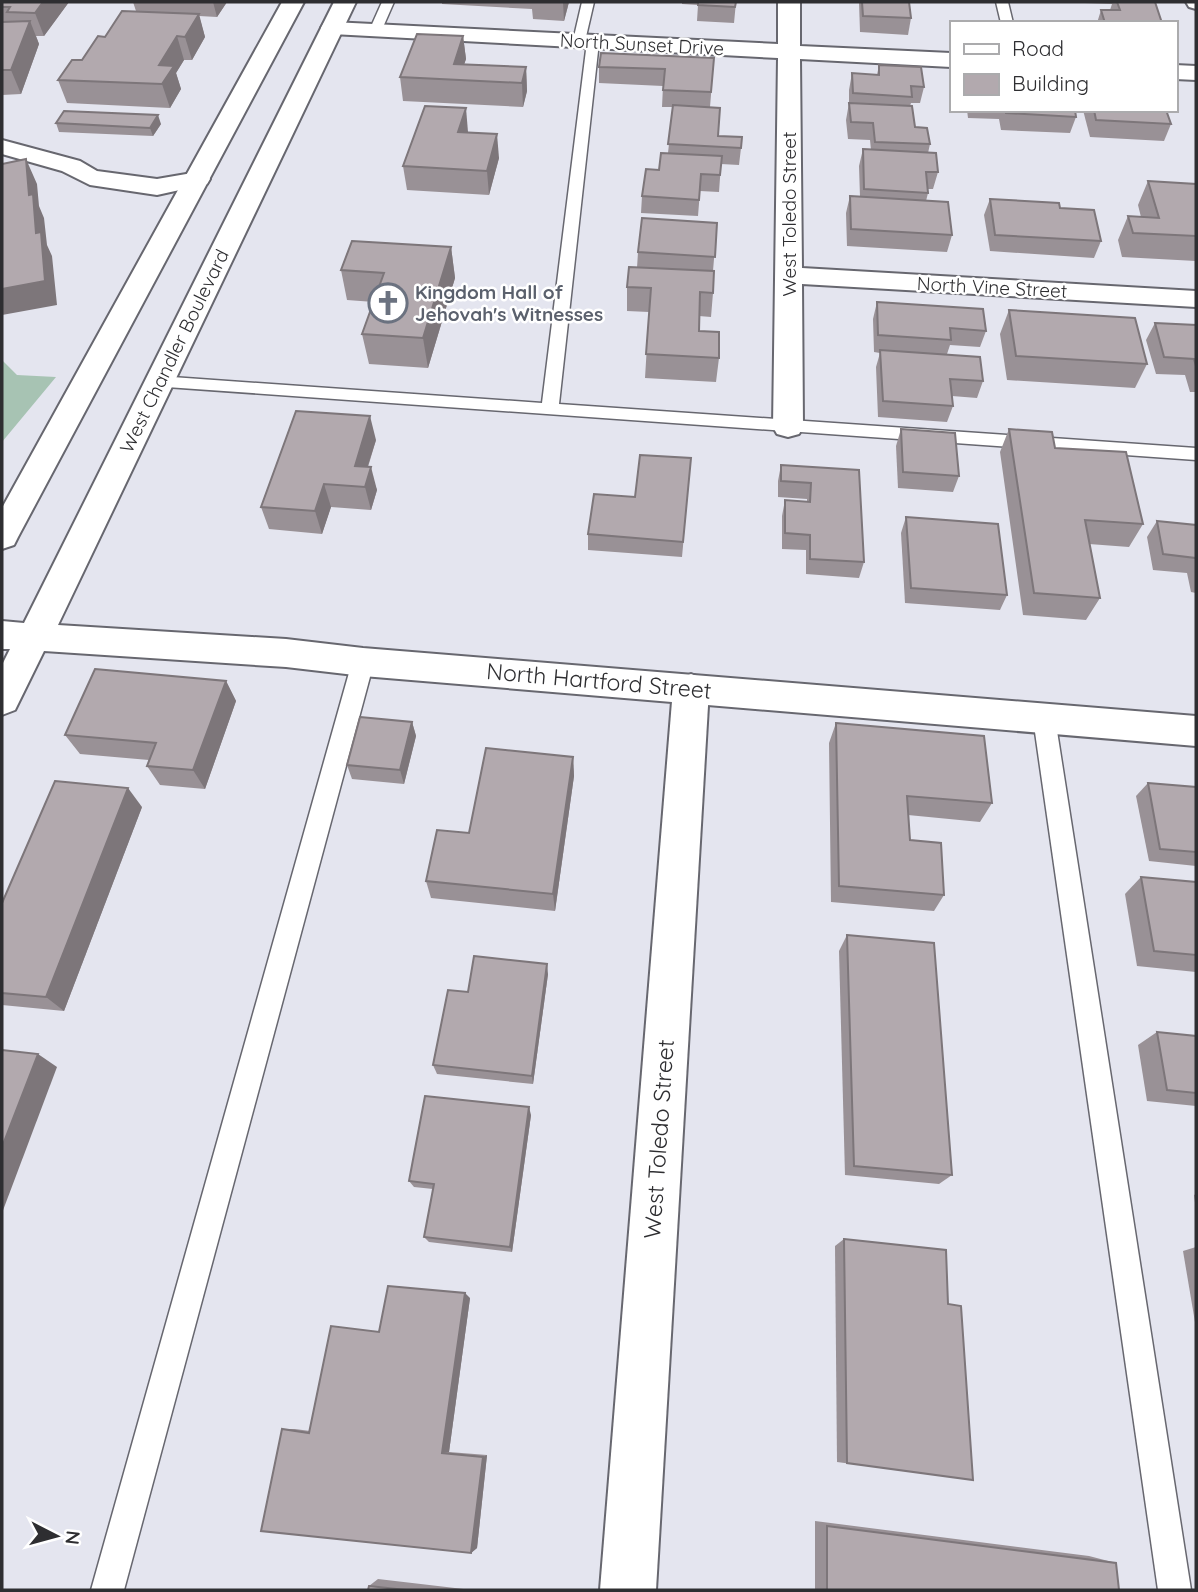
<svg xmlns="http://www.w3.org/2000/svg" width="1198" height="1592" font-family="Quicksand,sans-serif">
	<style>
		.green { fill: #a7c3b3 }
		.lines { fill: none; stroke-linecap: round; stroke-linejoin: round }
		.lane-casing { stroke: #67676f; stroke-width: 3 }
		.street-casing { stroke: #67676f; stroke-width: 4 }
		.secondary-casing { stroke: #67676f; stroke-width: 4 }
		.lane { fill: #fff; fill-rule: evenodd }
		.street { fill: #fff; fill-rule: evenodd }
		.secondary { fill: #fff; fill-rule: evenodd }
		.wall { fill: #999196 }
		.shaded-wall { fill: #7d767a }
		.building { fill: #b2a9ae; stroke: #7d767a; stroke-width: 2 }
		.labels { text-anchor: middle; stroke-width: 5; stroke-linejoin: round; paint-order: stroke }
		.far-street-label { font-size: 19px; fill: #2e2e31; stroke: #fff }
		.far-worship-label { font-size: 19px; font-weight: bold; fill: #5b616d; stroke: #fff; text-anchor: start }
		.street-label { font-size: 23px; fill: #2e2e31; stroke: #fff }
	</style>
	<rect width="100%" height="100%" fill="#e4e5ef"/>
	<polygon class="green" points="2,360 17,375 56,377 2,442"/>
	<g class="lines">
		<g class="lane-casing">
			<g id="lane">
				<polygon points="382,2 394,2 380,34 370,34 369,31"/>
				<polygon points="582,2 594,2 585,41 579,45 573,41"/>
				<polygon points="996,2 1008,2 1013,23 1001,23"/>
				<polygon points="593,38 599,42 559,404 1196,448 1196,460 152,386 149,382 158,376 542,403 587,42"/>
				<polygon points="363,654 370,656 374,662 124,1590 91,1590 352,662 356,656"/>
				<polygon points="1044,709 1052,712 1055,718 1191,1590 1158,1590 1033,718 1036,712"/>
			</g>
		</g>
		<g class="street-casing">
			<g id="street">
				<polygon points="778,2 800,2 800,46 951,53 951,67 800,59 802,268 1196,291 1196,307 802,284 803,427 799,434 788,437 777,434 773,427 778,58 332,34 324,33 321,28 324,23 332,22 778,44"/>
				<polygon points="1186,2 1196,2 1196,9 1189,7"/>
				<polygon points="1175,65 1196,66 1196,80 1175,79"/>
				<polygon points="2,140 80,161 97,171 157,179 198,172 207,174 210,179 207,184 157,195 90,185 62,171 2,154"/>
				<polygon points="691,674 704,679 709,689 656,1590 600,1590 673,689 678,679"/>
			</g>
		</g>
		<g class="secondary-casing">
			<g id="secondary">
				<polygon points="282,2 304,2 18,537 14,545 2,549 2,508"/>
				<polygon points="334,2 356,2 58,625 286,639 363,648 1196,716 1196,746 363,676 286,667 44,651 15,710 2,715 2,665 10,649 2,649 2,621 24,623"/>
			</g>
		</g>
		<use href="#lane" class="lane"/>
		<use href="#street" class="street"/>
		<use href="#secondary" class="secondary"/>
	</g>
	<g class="wall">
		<polygon points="2,2 69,2 44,36 36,36 39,44 21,94 2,95"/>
		<polygon points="133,2 227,2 217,17 199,16 205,37 192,60 184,60 176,73 181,89 170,108 67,103 58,80 82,60 105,37 136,11"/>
		<polygon points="442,2 569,2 564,21 533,19 532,9 442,4"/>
		<polygon points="682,2 736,2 734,23 697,21 698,5 682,4"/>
		<polygon points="859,2 909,2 911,18 908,35 860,32"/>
		<polygon points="1085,2 1155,2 1162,23 1097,23 1101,10 1110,10 1112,4 1085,3"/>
		<polygon points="463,36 466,59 464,64 526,67 527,91 523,107 403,101 400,77"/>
		<polygon points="714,58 710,107 718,136 741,148 739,165 721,164 719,192 700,191 698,216 641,213 642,196 659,170 668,153 673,107 662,107 663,86 599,83 599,67"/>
		<polygon points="879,65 924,87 920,103 911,103 910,106 915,127 930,144 928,153 938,172 933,189 927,189 928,193 926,201 952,235 947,252 847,246 846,213 850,196 860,197 859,166 863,149 871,150 870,140 848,139 846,120 849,103 849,90 852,73 877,75"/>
		<polygon points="967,110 1075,110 1076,117 1070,133 1001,130 999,119 968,118"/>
		<polygon points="1083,110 1166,110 1171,124 1164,141 1090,137"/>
		<polygon points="56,123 161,124 153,136 59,132"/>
		<polygon points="468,133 499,158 489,195 407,190 403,166"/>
		<polygon points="1148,181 1196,184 1196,261 1122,257 1118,240 1128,216 1141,217 1138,205"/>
		<polygon points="990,199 1060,208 1101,241 1094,258 990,251 984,215"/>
		<polygon points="717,223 713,271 713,293 711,317 699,316 699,331 719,358 716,382 645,378 649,312 627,311 627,287 637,268 638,252"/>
		<polygon points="451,247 455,278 428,368 369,364 362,334 374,302 347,300 341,270"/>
		<polygon points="877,302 986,331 980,347 950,345 947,354 983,381 977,398 952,396 953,406 947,422 878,417 876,367 880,353 874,352 873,319"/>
		<polygon points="1009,310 1147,364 1135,388 1007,380 1000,334"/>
		<polygon points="1155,323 1196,325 1196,392 1190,392 1185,375 1156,374 1146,340"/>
		<polygon points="901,429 959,476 953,492 898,488 896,446"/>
		<polygon points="1009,429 1143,524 1129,547 1089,544 1100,598 1086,620 1023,615 1000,452"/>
		<polygon points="376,440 368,467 377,490 371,510 331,507 322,534 269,529 261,507"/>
		<polygon points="691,458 682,557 588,550 588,534"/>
		<polygon points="781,465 859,470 864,562 859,578 806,574 806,550 782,549 782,516 785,500 807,502 807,499 778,497 778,481"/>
		<polygon points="906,517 1007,595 1000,610 905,603 901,533"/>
		<polygon points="1157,521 1196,525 1196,593 1191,592 1187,573 1153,570 1147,537"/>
		<polygon points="226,681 236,701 205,789 160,785 147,766 149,760 80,754 65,735"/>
		<polygon points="412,722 416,736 404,784 352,779 347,765"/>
		<polygon points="836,723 992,803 980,822 908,815 910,840 944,895 934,911 831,902 829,743"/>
		<polygon points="573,757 574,776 555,911 431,898 426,881 469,833"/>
		<polygon points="1148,783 1196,787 1196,866 1149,861 1136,796"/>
		<polygon points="142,807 64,1011 2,1005 2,903"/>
		<polygon points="1141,877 1196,882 1196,972 1137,966 1125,894"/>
		<polygon points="847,935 952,1175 939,1184 845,1175 839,951"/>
		<polygon points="548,974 533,1084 437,1074 433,1065 468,992"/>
		<polygon points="1157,1032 1196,1036 1196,1106 1147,1101 1138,1045"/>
		<polygon points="531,1115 512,1252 429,1242 424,1237 433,1189 414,1187 409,1181"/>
		<polygon points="1196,1194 1196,1210 1194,1195"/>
		<polygon points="844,1239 948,1304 973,1480 837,1462 835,1246"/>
		<polygon points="1196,1247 1196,1328 1183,1251"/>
		<polygon points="470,1298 449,1452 487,1455 477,1548 471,1553 282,1429 295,1429 310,1431 379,1332"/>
		<polygon points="815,1521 1089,1556 1116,1563 1119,1590 815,1590"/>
		<polygon points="378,1579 472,1590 368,1590 369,1586"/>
	</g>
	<g class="shaded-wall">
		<polygon points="43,2 69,2 44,36 35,13"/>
		<polygon points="213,2 227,2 217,17"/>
		<polygon points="563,2 569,2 564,21"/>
		<polygon points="199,14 205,37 192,60 185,37"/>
		<polygon points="30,21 39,44 21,94 11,70"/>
		<polygon points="177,36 184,60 176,73 181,89 170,108 162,84 159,65"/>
		<polygon points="463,36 466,59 459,80 454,64"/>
		<polygon points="526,67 527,91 523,107 522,83"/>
		<polygon points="466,108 468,132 461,156 458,132"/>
		<polygon points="158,115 161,124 153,136 150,128"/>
		<polygon points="497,134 499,158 489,195 487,171"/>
		<polygon points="26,159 37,184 39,206 44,218 47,245 52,256 57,305 2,315 2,289 36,233 29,195"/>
		<polygon points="451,247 455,278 428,368 423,338"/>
		<polygon points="370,416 376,440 361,487 355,466"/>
		<polygon points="371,467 377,490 371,510 365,487"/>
		<polygon points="324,484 331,507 322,534 315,511"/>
		<polygon points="226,681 236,701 205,789 193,770"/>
		<polygon points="412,722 416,736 404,784 400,770"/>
		<polygon points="573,757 574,776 555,911 553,894"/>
		<polygon points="128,788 142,807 64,1011 46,997"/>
		<polygon points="547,964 548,974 533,1084 532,1076"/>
		<polygon points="38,1054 57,1067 2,1213 2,1147"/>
		<polygon points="529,1107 531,1115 512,1252 510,1247"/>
		<polygon points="465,1293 470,1298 449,1452 442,1453"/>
		<polygon points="487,1455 477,1548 471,1553 483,1457"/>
	</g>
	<g class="building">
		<polygon points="2,2 43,2 35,13 7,12 10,7 2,7"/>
		<polygon points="698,2 736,2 735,7 698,5"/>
		<polygon points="862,2 909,2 911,18 863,16"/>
		<polygon points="1117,2 1155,2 1162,23 1105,23 1101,10 1120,10"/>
		<polygon points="122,11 199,14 185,37 177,36 159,65 174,66 162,84 58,80 72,60 82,60 98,36 105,37"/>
		<polygon points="30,21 11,70 2,70 2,22"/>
		<polygon points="417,34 463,36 454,64 526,67 522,83 400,77"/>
		<polygon points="601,53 714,58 711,92 663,90 665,69 599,67"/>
		<polygon points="879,65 921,67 924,87 911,86 912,97 853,93 852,73 879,75"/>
		<polygon points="849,103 912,106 915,127 927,128 930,144 875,142 873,123 851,122"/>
		<polygon points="673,105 720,108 718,136 742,137 741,148 668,144"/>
		<polygon points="425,106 466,108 458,132 497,134 487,171 403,166"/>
		<polygon points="1006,110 1075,110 1076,117 1006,113"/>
		<polygon points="1094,110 1166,110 1171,124 1096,120"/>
		<polygon points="64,111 158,115 150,128 56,123"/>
		<polygon points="863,149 936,153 938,172 926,172 928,193 864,189"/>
		<polygon points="661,153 722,156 720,175 701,174 699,200 642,196 646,169 659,170"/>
		<polygon points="26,159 29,195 33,194 36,233 41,232 45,281 2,289 2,164"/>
		<polygon points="1148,181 1196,184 1196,236 1133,233 1128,216 1159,218"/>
		<polygon points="850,196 948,202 952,235 851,229"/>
		<polygon points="990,199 1059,203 1060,208 1094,210 1101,241 995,235"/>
		<polygon points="642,218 717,223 715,257 638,252"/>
		<polygon points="352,241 451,247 423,338 362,334 384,273 341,270"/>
		<polygon points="629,267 714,271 713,293 700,292 699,331 719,332 719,358 646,354 651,288 627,287"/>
		<polygon points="877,302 983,309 986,331 950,328 951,340 878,335"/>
		<polygon points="1009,310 1135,318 1147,364 1016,356"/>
		<polygon points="1155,323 1196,325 1196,366 1194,359 1164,357"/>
		<polygon points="880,350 980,357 983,381 950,379 953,406 883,401"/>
		<polygon points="296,411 370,416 355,466 371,467 365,487 324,484 315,511 261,507"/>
		<polygon points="901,429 955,433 959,476 903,472"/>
		<polygon points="1009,429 1052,432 1055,448 1126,452 1143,524 1085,520 1100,598 1034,593"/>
		<polygon points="640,455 691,458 683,542 588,534 594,494 635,497"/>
		<polygon points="781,465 859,470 864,562 810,559 810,535 785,533 785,500 810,502 811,483 781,481"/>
		<polygon points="906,517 998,524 1007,595 911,588"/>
		<polygon points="1157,521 1196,525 1196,558 1163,554"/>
		<polygon points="95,669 226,681 193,770 147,766 156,743 65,735"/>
		<polygon points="360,717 412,722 400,770 347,765"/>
		<polygon points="836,723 984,736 992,803 907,796 910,840 941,843 944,895 839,886"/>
		<polygon points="486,748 573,757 553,894 426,881 437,830 469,833"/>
		<polygon points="55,781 128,788 46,997 2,993 2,903"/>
		<polygon points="1148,783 1196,787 1196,852 1160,849"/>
		<polygon points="1141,877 1196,882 1196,955 1154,951"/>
		<polygon points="847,935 934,943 952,1175 854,1166"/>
		<polygon points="474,956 547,964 532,1076 433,1065 448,990 468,992"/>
		<polygon points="1157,1032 1196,1036 1196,1093 1167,1090"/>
		<polygon points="2,1050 38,1054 2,1147"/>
		<polygon points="425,1096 529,1107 510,1247 424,1237 434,1184 409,1181"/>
		<polygon points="844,1239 946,1250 948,1304 961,1306 973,1480 847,1463"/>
		<polygon points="388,1286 465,1293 442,1453 483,1457 471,1553 261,1531 282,1429 309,1433 331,1326 379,1332"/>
		<polygon points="827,1526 1116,1563 1119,1590 827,1590"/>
		<polygon points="369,1586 406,1590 368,1590"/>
	</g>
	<defs>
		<g id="church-ring" transform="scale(2.0125)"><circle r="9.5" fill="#fff" stroke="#6b7280" stroke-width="1.5"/><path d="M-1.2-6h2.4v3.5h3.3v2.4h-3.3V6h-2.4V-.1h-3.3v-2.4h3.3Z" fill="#6b7280"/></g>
	</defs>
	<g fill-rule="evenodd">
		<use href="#church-ring" x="388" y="303"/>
	</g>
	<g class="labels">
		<g class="far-street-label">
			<text transform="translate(642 44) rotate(3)" y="7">North Sunset Drive</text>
			<text transform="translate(789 214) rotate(-90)" y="7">West Toledo Street</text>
			<text transform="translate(992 287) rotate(3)" y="7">North Vine Street</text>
			<text transform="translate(174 351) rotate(-64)" y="7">West Chandler Boulevard</text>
		</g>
		<g class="far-worship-label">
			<text x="415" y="299">Kingdom Hall of<tspan x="415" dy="22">Jehovah's Witnesses</tspan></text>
		</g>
		<g class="street-label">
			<text transform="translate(599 681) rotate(5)" y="8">North Hartford Street</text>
			<text transform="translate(659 1139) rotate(-86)" y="8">West Toledo Street</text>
		</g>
	</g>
	<rect width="1198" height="1592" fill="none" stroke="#2e2e31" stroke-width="7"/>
	<rect x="950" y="21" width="228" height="91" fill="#ffffff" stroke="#ababad" stroke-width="2"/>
	<rect x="964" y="44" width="35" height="10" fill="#ffffff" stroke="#ababad" stroke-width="2"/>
	<text x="1012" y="56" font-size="21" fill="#2e2e31">Road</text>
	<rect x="964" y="74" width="35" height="21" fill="#b2a9ae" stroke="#ababad" stroke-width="2"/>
	<text x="1012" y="91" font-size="21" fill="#2e2e31">Building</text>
	<g transform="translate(56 1536) rotate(96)" stroke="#ffffff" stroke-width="5" paint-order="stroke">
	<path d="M0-5L12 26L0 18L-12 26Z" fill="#2e2e31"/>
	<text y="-10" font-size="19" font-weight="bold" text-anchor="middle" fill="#2e2e31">N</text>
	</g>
</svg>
